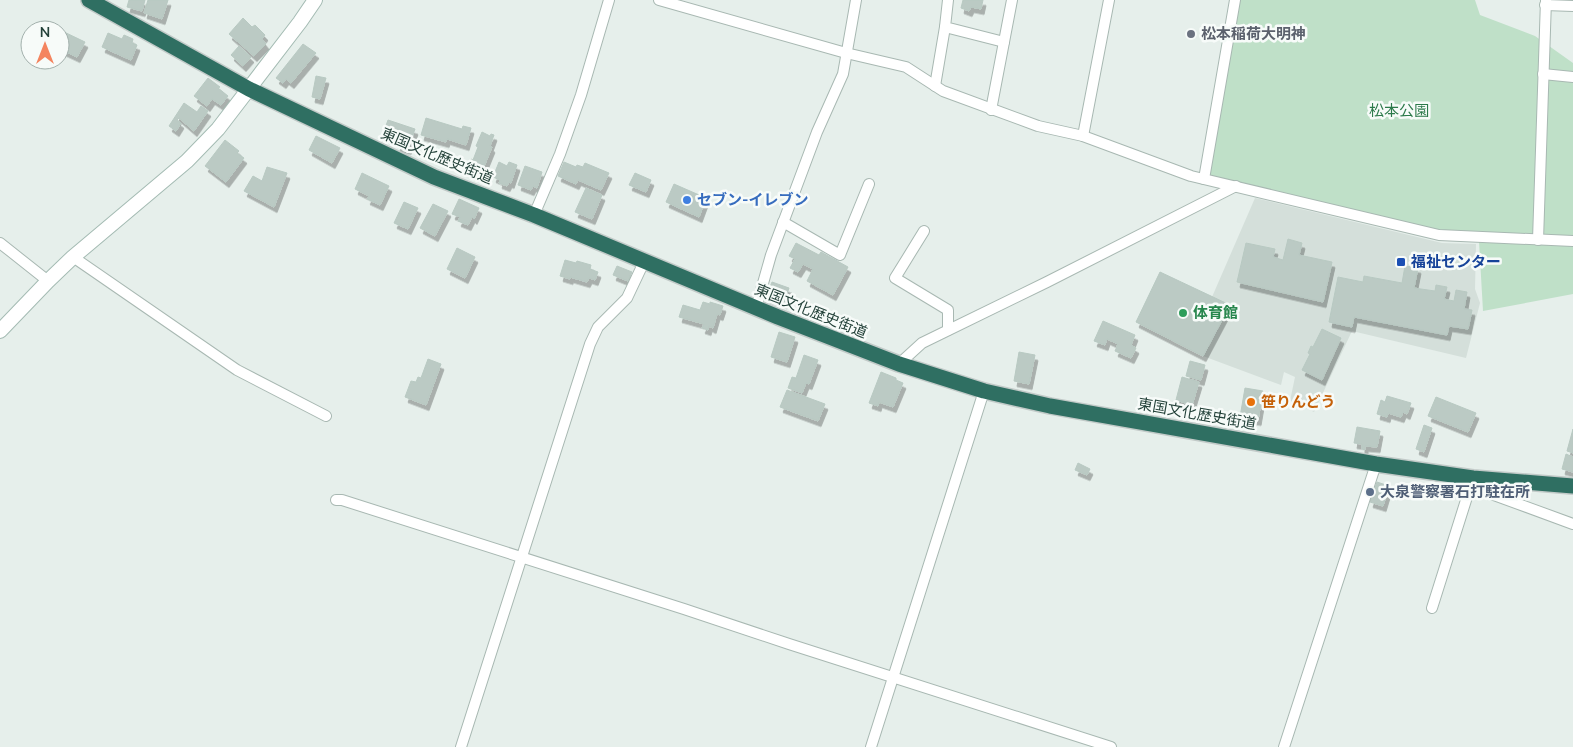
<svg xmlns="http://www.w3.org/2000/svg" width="1573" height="747" font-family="'Nunito Sans','Noto Sans JP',sans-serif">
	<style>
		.built { fill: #d4dfda }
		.green { fill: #bfe0c8 }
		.building { fill: #bbcac4; stroke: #b8c9c2; filter: url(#shadow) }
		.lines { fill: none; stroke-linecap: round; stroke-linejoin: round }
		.street-casing { stroke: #a8b8b2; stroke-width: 12 }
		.secondary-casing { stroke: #a4bbb3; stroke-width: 16 }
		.highway-casing { stroke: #c2cac8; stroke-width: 18 }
		.street { stroke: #fff; stroke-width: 10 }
		.secondary { stroke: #fff; stroke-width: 14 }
		.highway { stroke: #2f6f62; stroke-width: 15 }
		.worship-dot { fill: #6b7280; stroke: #f7fbf9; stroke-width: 2 }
		.shop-dot { fill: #3f7fe0; stroke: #f7fbf9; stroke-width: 2 }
		.transit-dot { fill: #1a4fb4; stroke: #f7fbf9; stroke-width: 2 }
		.leisure-dot { fill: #2e9e5b; stroke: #f7fbf9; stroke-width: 2 }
		.food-dot { fill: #e8710a; stroke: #f7fbf9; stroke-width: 2 }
		.service-dot { fill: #5c6f8a; stroke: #f7fbf9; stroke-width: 2 }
		.labels { text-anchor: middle; stroke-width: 5; stroke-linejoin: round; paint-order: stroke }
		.worship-label { font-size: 15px; font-weight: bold; fill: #5b616d; stroke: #f7fbf9; text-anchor: start }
		.park-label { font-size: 15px; fill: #2d7a4b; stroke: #f7fbf9 }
		.street-label { font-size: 15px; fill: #24423a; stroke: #f7fbf9 }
		.shop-label { font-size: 15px; font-weight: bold; fill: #366cbe; stroke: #f7fbf9; text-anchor: start }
		.transit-label { font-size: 15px; font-weight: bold; fill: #164399; stroke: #f7fbf9; text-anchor: start }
		.leisure-label { font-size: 15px; font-weight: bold; fill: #27864d; stroke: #f7fbf9; text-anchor: start }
		.food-label { font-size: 15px; font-weight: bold; fill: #c56008; stroke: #f7fbf9; text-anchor: start }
		.service-label { font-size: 15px; font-weight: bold; fill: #4e5e75; stroke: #f7fbf9; text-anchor: start }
	</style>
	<defs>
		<filter id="shadow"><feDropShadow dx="3" dy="5.5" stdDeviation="0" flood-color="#0004"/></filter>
	</defs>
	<rect width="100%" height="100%" fill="#e6efeb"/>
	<polygon class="built" points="1255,198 1442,243 1476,244 1475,289 1480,303 1466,358 1352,331 1314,412 1290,401 1295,377 1284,372 1281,385 1203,356 1136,322 1160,272 1212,297"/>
	<polygon class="green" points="1238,0 1475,0 1480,15 1535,36 1573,63 1573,294 1483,311 1479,241 1439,235 1208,180"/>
	<g class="building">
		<polygon points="129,0 145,0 142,11 127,7"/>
		<polygon points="148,0 168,0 162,19 144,13"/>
		<polygon points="963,0 983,0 981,9 971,7 969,11 961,8"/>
		<polygon points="243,18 252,27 255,25 265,35 262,39 266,44 254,56 229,34"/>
		<polygon points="60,30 85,42 77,57 60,49"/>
		<polygon points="108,33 122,39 124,35 133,39 132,43 137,45 131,60 102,47"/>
		<polygon points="303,44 316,53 291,83 286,79 283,83 276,78"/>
		<polygon points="239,46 251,57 243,66 231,55"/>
		<polygon points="316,76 326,78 320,99 312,97"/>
		<polygon points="208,78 220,87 218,88 228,96 221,105 212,99 207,106 194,96"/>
		<polygon points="184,103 197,112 201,106 208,111 194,131 179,118 177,120 181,123 176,131 169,126"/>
		<polygon points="426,118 462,129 463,126 471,128 466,145 447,139 446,142 421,135"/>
		<polygon points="388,120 415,129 408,149 397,146 398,142 386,138 388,132 384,131"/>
		<polygon points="482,132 490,136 491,134 494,135 490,146 492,147 483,169 485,170 482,176 466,169 471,159 473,160 478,147 476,146"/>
		<polygon points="316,136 340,148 332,163 309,150"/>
		<polygon points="225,140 239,151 237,153 244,158 226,182 205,166"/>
		<polygon points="499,162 507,166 509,162 517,165 511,183 509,182 507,186 499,183 500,180 493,177"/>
		<polygon points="564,162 576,167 577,165 583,167 585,163 609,173 601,190 578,180 576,184 558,176"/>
		<polygon points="525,166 542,172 537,188 533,186 531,190 518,185"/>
		<polygon points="267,167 287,173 274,207 244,191 253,176 262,181"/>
		<polygon points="362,173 389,186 380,205 367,199 369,196 355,189"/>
		<polygon points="635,173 651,180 646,192 629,185"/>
		<polygon points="674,184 706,198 699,217 666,202"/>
		<polygon points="586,188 602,195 592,219 575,212"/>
		<polygon points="459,199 479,208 474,219 472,217 468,225 458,221 460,217 452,214"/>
		<polygon points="404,202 418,208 408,229 394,223"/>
		<polygon points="433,204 448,211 435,236 420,228"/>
		<polygon points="1288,239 1302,243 1299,255 1332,262 1323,302 1237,282 1246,243 1275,249 1273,257 1283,260"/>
		<polygon points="796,243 819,255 821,252 848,267 833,295 807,281 813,269 803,264 798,272 790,268 795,259 789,256"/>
		<polygon points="457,248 475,257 465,278 447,269"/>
		<polygon points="565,260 576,263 577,261 591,265 590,269 598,272 595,280 589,278 587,282 570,277 570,279 560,276"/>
		<polygon points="617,266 632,272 628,281 613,275"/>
		<polygon points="1405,266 1418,268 1414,288 1435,291 1436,285 1447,287 1444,299 1454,301 1456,290 1467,292 1464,309 1472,310 1468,329 1449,326 1447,335 1354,317 1352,327 1329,322 1338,277 1363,282 1364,276 1402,283"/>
		<polygon points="1160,272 1230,305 1203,356 1136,322"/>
		<polygon points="772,282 789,288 784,303 766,297"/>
		<polygon points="703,302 710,304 710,302 723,306 720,315 717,314 713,328 709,326 708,330 702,328 704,324 679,317 683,305 700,310"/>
		<polygon points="1103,321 1135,335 1131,345 1136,348 1131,358 1115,351 1118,344 1107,339 1105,345 1094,341"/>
		<polygon points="1322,329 1341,338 1322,380 1302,370 1310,354 1308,353 1311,346 1313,347"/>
		<polygon points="779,332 795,337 787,362 771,357"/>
		<polygon points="1019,352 1035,355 1029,384 1014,381"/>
		<polygon points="804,355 818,360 809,384 806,383 802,393 788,388 792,377 796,378"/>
		<polygon points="428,359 441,364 426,405 405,397 411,381 416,382 418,377 421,378"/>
		<polygon points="1190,361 1205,365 1201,380 1186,376"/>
		<polygon points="881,372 896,378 896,380 903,383 893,407 879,402 878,406 869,403"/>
		<polygon points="1182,377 1199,382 1192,405 1176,400"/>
		<polygon points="1245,388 1263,391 1258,420 1240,417"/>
		<polygon points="787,390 825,404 818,421 780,407"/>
		<polygon points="1387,396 1411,403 1407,414 1403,412 1401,417 1388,413 1387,417 1377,414 1381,400 1385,402"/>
		<polygon points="1436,397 1476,413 1468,432 1428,416"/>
		<polygon points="1424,425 1432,428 1424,452 1416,449"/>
		<polygon points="1357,427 1380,431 1377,447 1365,446 1365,450 1362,449 1362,444 1354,443"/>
		<polygon points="1573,429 1573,453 1567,451"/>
		<polygon points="1566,454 1573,457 1573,472 1562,469"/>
		<polygon points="1078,463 1090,469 1087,475 1075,470"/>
		<polygon points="1377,482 1389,486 1383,506 1370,502"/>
	</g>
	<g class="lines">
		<g class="street-casing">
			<g id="street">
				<polyline points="659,0 846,53 906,67 943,91 1038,126 1083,136 1191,176 1439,235 1573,241"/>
				<polyline points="948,0 945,27 1004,42"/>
				<polyline points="1545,5 1573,6"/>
				<polyline points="1543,74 1573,77"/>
				<polyline points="935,86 945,27"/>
				<polyline points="991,110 1012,0"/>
				<polyline points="1083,136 1109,0"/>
				<polyline points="1204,179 1235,0"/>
				<polyline points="534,215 560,154 581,95 609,0"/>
				<polyline points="783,222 840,255 869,184"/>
				<polyline points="924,231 895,278 948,310 948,330"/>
				<polyline points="1538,240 1546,0"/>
				<polyline points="0,243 48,281"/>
				<polyline points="73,257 237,370 326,416"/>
				<polyline points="756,308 771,255 817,132 843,74 856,0"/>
				<polyline points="899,364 922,343 1047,282 1236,186"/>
				<polyline points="1473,478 1483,491 1573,524"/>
				<polyline points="336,500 342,500 684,609 789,644 1111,747"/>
				<polyline points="1432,608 1473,478"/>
				<polyline points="461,747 590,344 598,327 627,298 644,262"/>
				<polyline points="871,747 984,391"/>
				<polyline points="1284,747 1376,464"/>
			</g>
		</g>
		<g class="secondary-casing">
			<polyline id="secondary" points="0,331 48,281 73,257 187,161 218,129 300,22 315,0"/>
		</g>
		<g class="highway-casing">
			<polyline id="highway" points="89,0 249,89 434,177 534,215 778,317 899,364 984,391 1050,406 1376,464 1473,478 1573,486"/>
		</g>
		<use href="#street" class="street"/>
		<use href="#secondary" class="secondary"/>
		<use href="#highway" class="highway"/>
	</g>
	<circle class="worship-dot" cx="1191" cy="34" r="5"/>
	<circle class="shop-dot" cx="687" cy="200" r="5"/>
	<rect class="transit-dot" x="1396" y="257" width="10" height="10" rx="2.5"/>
	<circle class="leisure-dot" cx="1183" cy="313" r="5"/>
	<circle class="food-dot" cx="1251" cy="402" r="5"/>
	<circle class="service-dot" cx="1370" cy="492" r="5"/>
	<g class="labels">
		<g class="worship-label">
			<text x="1201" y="39">松本稲荷大明神</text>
		</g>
		<g class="park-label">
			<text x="1399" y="116">松本公園</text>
		</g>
		<g class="street-label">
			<text transform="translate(437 156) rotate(23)" y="5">東国文化歴史街道</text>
			<text transform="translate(811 311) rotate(22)" y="5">東国文化歴史街道</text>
			<text transform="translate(1197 414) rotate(10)" y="5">東国文化歴史街道</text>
		</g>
		<g class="shop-label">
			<text x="697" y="205">セブン-イレブン</text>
		</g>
		<g class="transit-label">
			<text x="1411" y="267">福祉センター</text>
		</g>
		<g class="leisure-label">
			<text x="1193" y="318">体育館</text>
		</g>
		<g class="food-label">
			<text x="1261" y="407">笹りんどう</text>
		</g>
		<g class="service-label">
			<text x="1380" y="497">大泉警察署石打駐在所</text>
		</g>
	</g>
	<g transform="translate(45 45)"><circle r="24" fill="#f7fbf9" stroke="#a3b1ad"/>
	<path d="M0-4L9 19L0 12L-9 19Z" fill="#f4845f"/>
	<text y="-8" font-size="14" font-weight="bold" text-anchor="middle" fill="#24423a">N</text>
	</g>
</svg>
